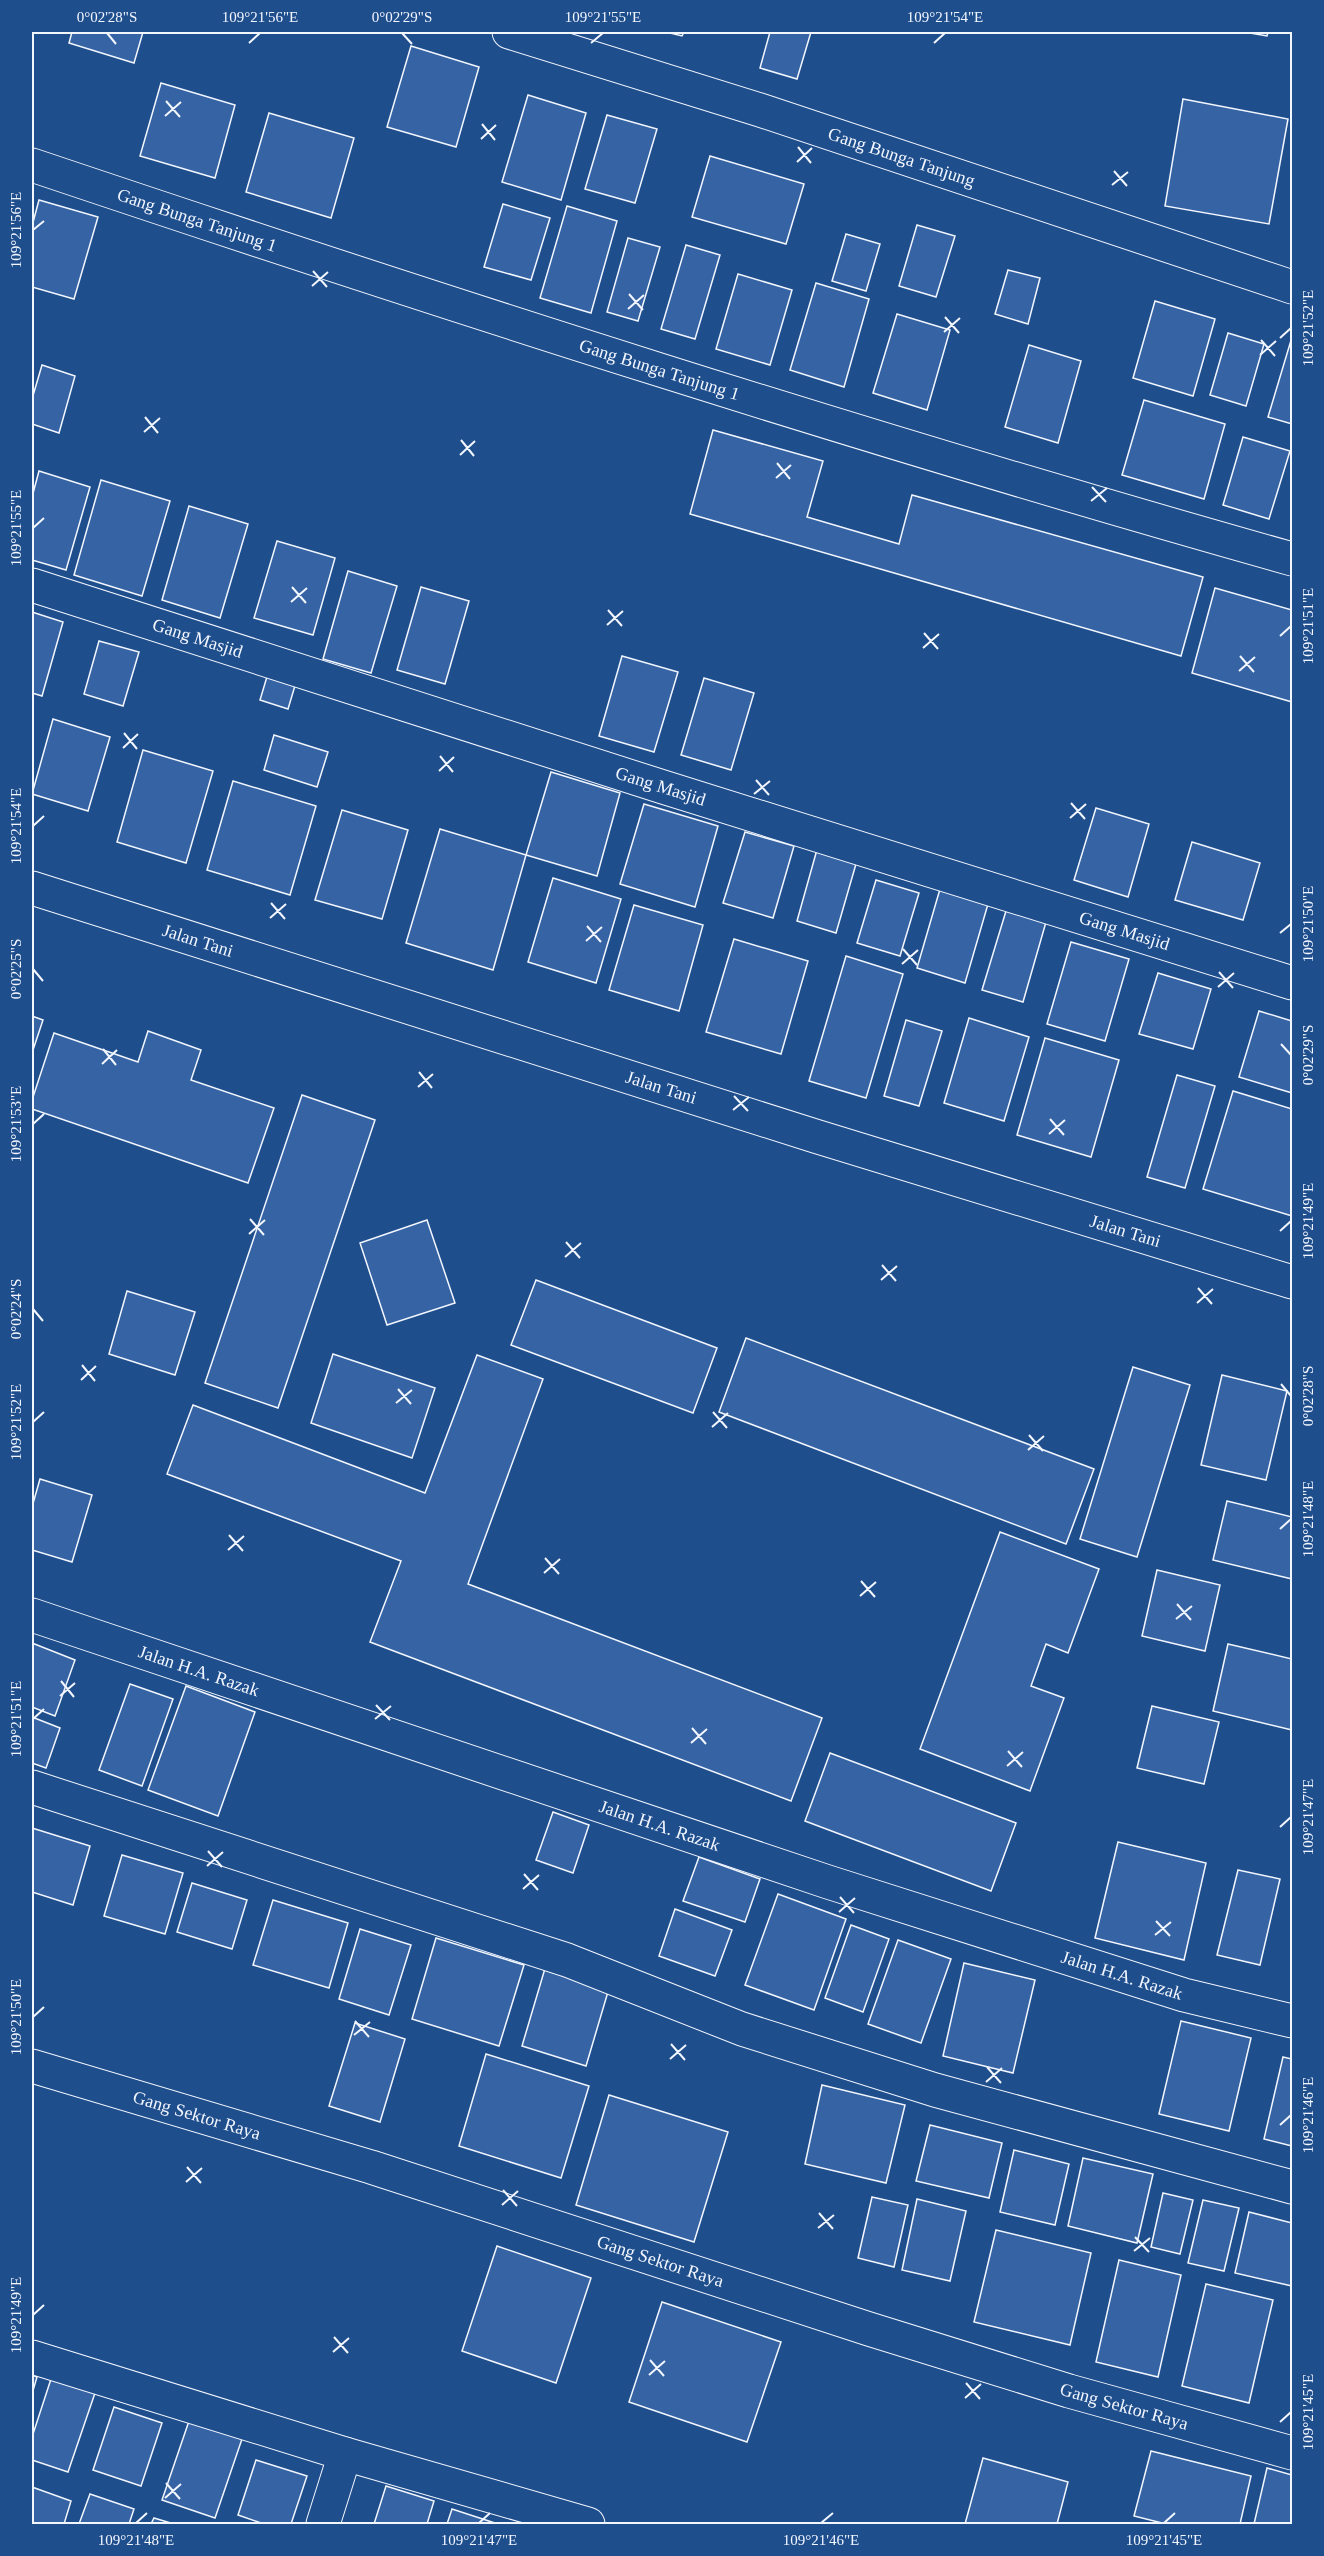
<svg xmlns="http://www.w3.org/2000/svg" width="1324" height="2556" font-family="Georgia,serif">
	<style>
		.building { fill: #3563a3; stroke: #f2f6ff; stroke-width: 1.5 }
		.lines { fill: none; stroke-linecap: round; stroke-linejoin: round }
		.street-casing { stroke: #f2f6ff; stroke-width: 35 }
		.secondary-casing { stroke: #f2f6ff; stroke-width: 35 }
		.street { stroke: #1f4e8c; stroke-width: 33 }
		.secondary { stroke: #1f4e8c; stroke-width: 33 }
		.ticks { fill: none; stroke: #f2f6ff; stroke-width: 2 }
		.labels { text-anchor: middle; stroke-width: 4.5; stroke-linejoin: round; paint-order: stroke }
		.street-label { font-size: 18px; fill: #f2f6ff; stroke: #1f4e8c }
		.neatline { fill: none; stroke: #f2f6ff; stroke-width: 2 }
		.ticks-label { font-size: 15px; text-anchor: middle; fill: #f2f6ff }
	</style>
	<rect width="100%" height="100%" fill="#1f4e8c"/>
	<g class="building">
		<polygon points="72,32 143,32 134,63 69,43"/>
		<polygon points="666,32 684,32 682,36"/>
		<polygon points="770,32 811,32 797,79 760,68"/>
		<polygon points="1244,32 1268,32 1267,36"/>
		<polygon points="411,46 479,67 456,147 387,127"/>
		<polygon points="161,83 235,105 215,178 140,156"/>
		<polygon points="528,95 586,113 561,200 502,182"/>
		<polygon points="1183,99 1288,119 1269,224 1165,206"/>
		<polygon points="269,113 354,138 331,218 246,192"/>
		<polygon points="607,115 657,129 635,203 585,189"/>
		<polygon points="710,156 804,184 786,244 692,217"/>
		<polygon points="39,200 98,217 74,299 32,287 32,226"/>
		<polygon points="503,204 550,218 531,280 484,267"/>
		<polygon points="567,206 617,221 591,313 540,298"/>
		<polygon points="917,225 955,236 936,297 899,286"/>
		<polygon points="846,234 880,244 866,291 832,281"/>
		<polygon points="628,238 660,247 638,321 607,312"/>
		<polygon points="686,245 720,255 695,339 661,329"/>
		<polygon points="1008,270 1040,278 1028,324 995,314"/>
		<polygon points="738,274 792,290 770,365 716,349"/>
		<polygon points="816,283 869,299 844,387 790,370"/>
		<polygon points="1155,301 1215,319 1193,396 1133,378"/>
		<polygon points="897,314 950,330 927,410 873,393"/>
		<polygon points="1228,333 1264,344 1246,406 1210,395"/>
		<polygon points="1292,337 1292,424 1268,417"/>
		<polygon points="1029,345 1081,361 1058,443 1005,427"/>
		<polygon points="42,365 75,376 59,433 32,424 32,399"/>
		<polygon points="1144,400 1225,424 1204,499 1122,475"/>
		<polygon points="713,430 823,461 807,517 899,544 912,495 1203,577 1181,656 690,514"/>
		<polygon points="1243,437 1290,451 1269,519 1223,505"/>
		<polygon points="39,471 90,487 66,570 32,560 32,497"/>
		<polygon points="101,480 170,501 142,596 74,575"/>
		<polygon points="189,506 248,524 220,618 162,600"/>
		<polygon points="277,541 335,558 313,635 254,618"/>
		<polygon points="348,571 397,586 371,673 323,659"/>
		<polygon points="421,587 469,601 445,684 397,670"/>
		<polygon points="1215,588 1292,610 1292,702 1192,673"/>
		<polygon points="32,612 63,622 42,696 32,693"/>
		<polygon points="99,641 139,652 123,706 84,694"/>
		<polygon points="622,656 678,672 654,752 599,736"/>
		<polygon points="269,670 297,679 288,709 260,700"/>
		<polygon points="704,678 754,693 731,770 681,755"/>
		<polygon points="53,719 110,737 88,811 32,794"/>
		<polygon points="274,735 328,752 317,787 264,770"/>
		<polygon points="143,750 213,771 186,863 117,842"/>
		<polygon points="551,772 620,793 597,876 526,855"/>
		<polygon points="233,781 316,806 290,895 207,870"/>
		<polygon points="644,804 718,826 695,907 620,884"/>
		<polygon points="1096,808 1149,824 1128,897 1074,880"/>
		<polygon points="342,810 408,830 382,919 315,900"/>
		<polygon points="440,829 526,855 493,970 406,943"/>
		<polygon points="745,832 794,846 773,918 723,903"/>
		<polygon points="1192,842 1260,863 1243,920 1175,900"/>
		<polygon points="818,846 858,857 836,933 797,921"/>
		<polygon points="553,878 621,899 596,983 528,962"/>
		<polygon points="876,880 919,893 900,956 857,943"/>
		<polygon points="940,889 988,904 965,983 917,968"/>
		<polygon points="634,905 703,925 679,1011 609,990"/>
		<polygon points="1006,911 1046,922 1023,1002 982,990"/>
		<polygon points="734,939 808,961 781,1054 706,1032"/>
		<polygon points="1071,942 1129,959 1105,1041 1047,1024"/>
		<polygon points="846,956 903,974 866,1098 809,1081"/>
		<polygon points="1158,973 1211,989 1193,1049 1139,1034"/>
		<polygon points="1259,1011 1292,1021 1292,1093 1239,1077"/>
		<polygon points="32,1016 43,1020 32,1053"/>
		<polygon points="969,1018 1029,1037 1004,1121 944,1103"/>
		<polygon points="906,1020 942,1031 919,1106 884,1096"/>
		<polygon points="148,1031 201,1050 191,1080 274,1108 248,1183 32,1109 32,1100 54,1033 138,1062"/>
		<polygon points="1045,1038 1119,1060 1091,1157 1017,1135"/>
		<polygon points="1177,1075 1215,1086 1185,1188 1147,1177"/>
		<polygon points="1233,1091 1292,1109 1292,1216 1203,1189"/>
		<polygon points="302,1095 375,1120 278,1408 205,1383"/>
		<polygon points="427,1220 455,1303 387,1325 360,1243"/>
		<polygon points="536,1280 717,1348 693,1413 511,1345"/>
		<polygon points="127,1291 195,1312 175,1375 109,1354"/>
		<polygon points="746,1338 1094,1469 1066,1544 719,1412"/>
		<polygon points="333,1354 435,1388 412,1458 311,1423"/>
		<polygon points="477,1355 543,1379 468,1584 822,1718 791,1801 370,1642 401,1561 167,1474 193,1405 425,1493"/>
		<polygon points="1133,1367 1190,1385 1137,1557 1080,1539"/>
		<polygon points="1222,1375 1287,1391 1266,1480 1201,1465"/>
		<polygon points="40,1479 92,1495 72,1562 32,1550 32,1507"/>
		<polygon points="1227,1501 1292,1517 1292,1579 1213,1560"/>
		<polygon points="1000,1532 1099,1569 1068,1653 1046,1644 1031,1686 1064,1698 1030,1791 920,1749"/>
		<polygon points="1157,1570 1220,1585 1205,1651 1142,1636"/>
		<polygon points="32,1643 75,1660 55,1716 32,1707"/>
		<polygon points="1228,1644 1292,1659 1292,1730 1213,1711"/>
		<polygon points="130,1684 173,1699 142,1786 99,1770"/>
		<polygon points="186,1686 255,1712 218,1816 148,1790"/>
		<polygon points="1152,1706 1219,1722 1204,1784 1137,1768"/>
		<polygon points="32,1717 60,1728 46,1768 32,1763"/>
		<polygon points="830,1753 1016,1823 991,1891 805,1821"/>
		<polygon points="553,1812 589,1825 573,1873 536,1860"/>
		<polygon points="32,1828 90,1846 73,1905 32,1892"/>
		<polygon points="1118,1842 1206,1863 1184,1960 1095,1938"/>
		<polygon points="122,1855 183,1873 165,1934 104,1916"/>
		<polygon points="699,1857 760,1879 745,1922 683,1901"/>
		<polygon points="1238,1870 1280,1879 1260,1965 1217,1955"/>
		<polygon points="192,1883 247,1900 232,1949 177,1932"/>
		<polygon points="778,1894 846,1919 814,2010 745,1985"/>
		<polygon points="273,1900 348,1923 329,1988 253,1965"/>
		<polygon points="675,1909 732,1930 715,1976 659,1956"/>
		<polygon points="851,1925 889,1939 863,2012 825,1998"/>
		<polygon points="360,1929 411,1945 389,2015 339,1999"/>
		<polygon points="436,1938 524,1965 499,2046 412,2019"/>
		<polygon points="898,1940 951,1959 921,2043 868,2024"/>
		<polygon points="964,1963 1035,1980 1013,2073 943,2056"/>
		<polygon points="546,1965 610,1985 586,2066 522,2046"/>
		<polygon points="1181,2021 1251,2038 1229,2131 1159,2114"/>
		<polygon points="355,2023 405,2039 380,2122 329,2106"/>
		<polygon points="486,2054 589,2086 561,2178 459,2146"/>
		<polygon points="1283,2057 1292,2059 1292,2146 1264,2139"/>
		<polygon points="822,2085 905,2105 886,2183 805,2164"/>
		<polygon points="609,2095 728,2132 694,2242 576,2205"/>
		<polygon points="930,2125 1002,2143 989,2198 916,2181"/>
		<polygon points="1014,2150 1069,2164 1055,2225 1000,2212"/>
		<polygon points="1083,2158 1153,2174 1137,2243 1068,2226"/>
		<polygon points="1163,2193 1193,2200 1180,2254 1151,2247"/>
		<polygon points="872,2197 908,2205 894,2267 858,2258"/>
		<polygon points="917,2199 966,2211 950,2281 902,2270"/>
		<polygon points="1203,2200 1239,2208 1224,2271 1188,2263"/>
		<polygon points="1249,2212 1292,2223 1292,2286 1235,2273"/>
		<polygon points="996,2230 1091,2253 1070,2345 974,2322"/>
		<polygon points="497,2246 591,2278 556,2383 462,2351"/>
		<polygon points="1119,2260 1181,2275 1158,2377 1096,2362"/>
		<polygon points="1206,2284 1273,2300 1249,2403 1182,2386"/>
		<polygon points="662,2302 781,2342 747,2442 629,2402"/>
		<polygon points="32,2375 37,2377 32,2394"/>
		<polygon points="51,2379 95,2393 68,2472 32,2460 32,2437"/>
		<polygon points="114,2407 162,2423 141,2486 93,2470"/>
		<polygon points="189,2421 242,2439 215,2518 162,2500"/>
		<polygon points="1151,2451 1251,2476 1240,2524 1166,2524 1134,2516"/>
		<polygon points="983,2458 1068,2482 1057,2524 965,2524"/>
		<polygon points="256,2460 307,2476 291,2524 264,2524 238,2515"/>
		<polygon points="1267,2468 1292,2475 1292,2524 1254,2524"/>
		<polygon points="386,2486 434,2501 427,2524 374,2524"/>
		<polygon points="32,2487 71,2501 64,2524 32,2524"/>
		<polygon points="90,2494 134,2509 129,2524 79,2524"/>
		<polygon points="452,2509 498,2524 447,2524"/>
		<polygon points="154,2518 174,2524 151,2524"/>
	</g>
	<g class="lines">
		<g class="street-casing">
			<g id="street">
				<path id="s1" d="M 509,32 L 760,110 L 1292,287"/>
				<path id="s2" d="M 32,165 C 449,305 869,440 1292,559"/>
				<path id="s3" d="M 32,585 L 663,787 L 1292,983"/>
				<path id="s4" d="M 32,1615 L 828,1882 L 1184,1995 L 1292,2021"/>
				<polyline points="32,1787 567,1960 742,2029 935,2090 1292,2187"/>
				<path id="s5" d="M 32,2066 L 371,2167 L 869,2329 L 1069,2391 L 1292,2453"/>
				<polyline points="32,2357 345,2454 588,2524"/>
				<polyline points="323,2524 345,2454"/>
			</g>
		</g>
		<g class="secondary-casing">
			<g id="secondary">
				<path id="s6" d="M 32,888 L 815,1136 L 1292,1282"/>
			</g>
		</g>
		<use href="#street" class="street"/>
		<use href="#secondary" class="secondary"/>
	</g>
	<path class="ticks" d="M 107,33 L 116,44M 402,33 L 412,44M 249,43 L 260,33M 591,43 L 603,33M 934,43 L 945,33M 166,101 L 180,117M 165,116 L 181,102M 482,124 L 495,140M 481,139 L 496,125M 798,147 L 811,163M 797,162 L 812,148M 1114,171 L 1127,186M 1112,185 L 1128,172M 33,230 L 44,221M 313,271 L 327,287M 312,286 L 328,272M 629,294 L 643,310M 628,309 L 644,295M 945,317 L 959,333M 944,332 L 960,318M 1280,338 L 1291,328M 1261,340 L 1275,356M 1260,355 L 1276,341M 145,417 L 158,433M 144,432 L 160,418M 461,440 L 474,456M 460,455 L 475,441M 777,463 L 790,479M 776,478 L 791,465M 1092,487 L 1106,502M 1091,501 L 1107,488M 33,528 L 44,518M 292,587 L 306,603M 291,602 L 307,588M 608,610 L 622,626M 607,625 L 623,611M 924,633 L 938,649M 1280,636 L 1291,626M 923,648 L 939,634M 1240,656 L 1254,672M 1239,671 L 1255,657M 124,733 L 137,749M 123,748 L 138,734M 440,756 L 453,772M 439,771 L 454,757M 756,780 L 769,795M 754,794 L 770,781M 1071,803 L 1085,819M 1070,818 L 1086,804M 33,826 L 44,816M 271,903 L 285,919M 270,918 L 286,904M 587,926 L 601,942M 1280,933 L 1291,924M 586,941 L 602,927M 903,949 L 917,965M 902,964 L 918,950M 33,969 L 43,981M 1219,972 L 1233,988M 1218,987 L 1234,973M 1281,1044 L 1291,1055M 103,1049 L 116,1065M 102,1064 L 117,1050M 419,1072 L 432,1088M 418,1087 L 433,1074M 734,1096 L 748,1111M 733,1110 L 749,1097M 1050,1119 L 1064,1135M 33,1124 L 44,1114M 1049,1134 L 1065,1120M 250,1219 L 264,1235M 1280,1231 L 1291,1221M 249,1234 L 265,1220M 566,1242 L 580,1258M 565,1257 L 581,1243M 882,1265 L 896,1281M 881,1280 L 897,1266M 1198,1288 L 1212,1304M 1197,1303 L 1213,1289M 33,1309 L 43,1321M 82,1365 L 95,1381M 81,1380 L 96,1366M 1281,1384 L 1291,1396M 398,1389 L 411,1404M 396,1403 L 412,1390M 713,1412 L 727,1428M 33,1422 L 44,1412M 712,1427 L 728,1413M 1029,1435 L 1043,1451M 1028,1450 L 1044,1436M 1280,1529 L 1291,1519M 229,1535 L 243,1551M 228,1550 L 244,1536M 545,1558 L 559,1574M 544,1573 L 560,1559M 861,1581 L 875,1597M 860,1596 L 876,1582M 1177,1604 L 1191,1620M 1176,1619 L 1192,1606M 61,1681 L 74,1697M 60,1696 L 75,1683M 376,1705 L 390,1720M 33,1719 L 44,1709M 375,1719 L 391,1706M 692,1728 L 706,1744M 691,1743 L 707,1729M 1008,1751 L 1022,1767M 1007,1766 L 1023,1752M 1280,1827 L 1291,1817M 208,1851 L 222,1867M 207,1866 L 223,1852M 524,1874 L 538,1890M 523,1889 L 539,1875M 840,1897 L 854,1913M 839,1912 L 855,1898M 1156,1921 L 1170,1936M 1155,1935 L 1171,1922M 33,2017 L 44,2007M 355,2021 L 369,2037M 354,2035 L 370,2022M 671,2044 L 685,2060M 670,2059 L 686,2045M 987,2067 L 1001,2083M 986,2082 L 1002,2068M 1280,2125 L 1291,2115M 187,2167 L 201,2183M 186,2182 L 202,2168M 503,2190 L 517,2206M 502,2205 L 518,2191M 819,2213 L 833,2229M 818,2228 L 834,2215M 1135,2237 L 1149,2252M 1134,2251 L 1150,2238M 33,2315 L 44,2305M 334,2337 L 348,2353M 333,2352 L 349,2338M 650,2360 L 664,2376M 649,2375 L 665,2361M 966,2383 L 980,2399M 965,2398 L 981,2384M 1280,2422 L 1291,2412M 166,2483 L 180,2499M 165,2498 L 181,2484M 136,2523 L 147,2513M 479,2523 L 490,2513M 821,2523 L 833,2513M 1164,2523 L 1175,2513"/>
	<g class="labels">
		<g class="street-label">
			<text dy="6" stroke="none"><textPath href="#s1" startOffset="412">Gang Bunga Tanjung</textPath></text>
			<text dy="6" stroke="none"><textPath href="#s2" startOffset="174">Gang Bunga Tanjung 1</textPath></text>
			<text dy="6" stroke="none"><textPath href="#s2" startOffset="660">Gang Bunga Tanjung 1</textPath></text>
			<text dy="6" stroke="none"><textPath href="#s3" startOffset="174">Gang Masjid</textPath></text>
			<text dy="6" stroke="none"><textPath href="#s3" startOffset="660">Gang Masjid</textPath></text>
			<text dy="6" stroke="none"><textPath href="#s3" startOffset="1146">Gang Masjid</textPath></text>
			<text dy="6" stroke="none"><textPath href="#s6" startOffset="174">Jalan Tani</textPath></text>
			<text dy="6" stroke="none"><textPath href="#s6" startOffset="660">Jalan Tani</textPath></text>
			<text dy="6" stroke="none"><textPath href="#s6" startOffset="1146">Jalan Tani</textPath></text>
			<text dy="6" stroke="none"><textPath href="#s4" startOffset="176">Jalan H.A. Razak</textPath></text>
			<text dy="6" stroke="none"><textPath href="#s4" startOffset="662">Jalan H.A. Razak</textPath></text>
			<text dy="6" stroke="none"><textPath href="#s4" startOffset="1148">Jalan H.A. Razak</textPath></text>
			<text dy="6" stroke="none"><textPath href="#s5" startOffset="172">Gang Sektor Raya</textPath></text>
			<text dy="6" stroke="none"><textPath href="#s5" startOffset="658">Gang Sektor Raya</textPath></text>
			<text dy="6" stroke="none"><textPath href="#s5" startOffset="1144">Gang Sektor Raya</textPath></text>
		</g>
	</g>
	<rect width="1324" height="2556" fill="none" stroke="#1f4e8c" stroke-width="66"/>
	<rect x="33" y="33" width="1258" height="2490" class="neatline"/>
	<g class="ticks-label">
		<text x="107" y="22">0°02'28"S</text>
		<text x="260" y="22">109°21'56"E</text>
		<text x="402" y="22">0°02'29"S</text>
		<text x="603" y="22">109°21'55"E</text>
		<text x="945" y="22">109°21'54"E</text>
		<text transform="translate(16 230) rotate(-90)" y="5">109°21'56"E</text>
		<text transform="translate(1308 328) rotate(-90)" y="5">109°21'52"E</text>
		<text transform="translate(16 528) rotate(-90)" y="5">109°21'55"E</text>
		<text transform="translate(1308 626) rotate(-90)" y="5">109°21'51"E</text>
		<text transform="translate(16 826) rotate(-90)" y="5">109°21'54"E</text>
		<text transform="translate(1308 924) rotate(-90)" y="5">109°21'50"E</text>
		<text transform="translate(16 969) rotate(-90)" y="5">0°02'25"S</text>
		<text transform="translate(1308 1055) rotate(-90)" y="5">0°02'29"S</text>
		<text transform="translate(16 1124) rotate(-90)" y="5">109°21'53"E</text>
		<text transform="translate(1308 1221) rotate(-90)" y="5">109°21'49"E</text>
		<text transform="translate(16 1309) rotate(-90)" y="5">0°02'24"S</text>
		<text transform="translate(1308 1396) rotate(-90)" y="5">0°02'28"S</text>
		<text transform="translate(16 1422) rotate(-90)" y="5">109°21'52"E</text>
		<text transform="translate(1308 1519) rotate(-90)" y="5">109°21'48"E</text>
		<text transform="translate(16 1719) rotate(-90)" y="5">109°21'51"E</text>
		<text transform="translate(1308 1817) rotate(-90)" y="5">109°21'47"E</text>
		<text transform="translate(16 2017) rotate(-90)" y="5">109°21'50"E</text>
		<text transform="translate(1308 2115) rotate(-90)" y="5">109°21'46"E</text>
		<text transform="translate(16 2315) rotate(-90)" y="5">109°21'49"E</text>
		<text transform="translate(1308 2412) rotate(-90)" y="5">109°21'45"E</text>
		<text x="136" y="2545">109°21'48"E</text>
		<text x="479" y="2545">109°21'47"E</text>
		<text x="821" y="2545">109°21'46"E</text>
		<text x="1164" y="2545">109°21'45"E</text>
	</g>
</svg>
